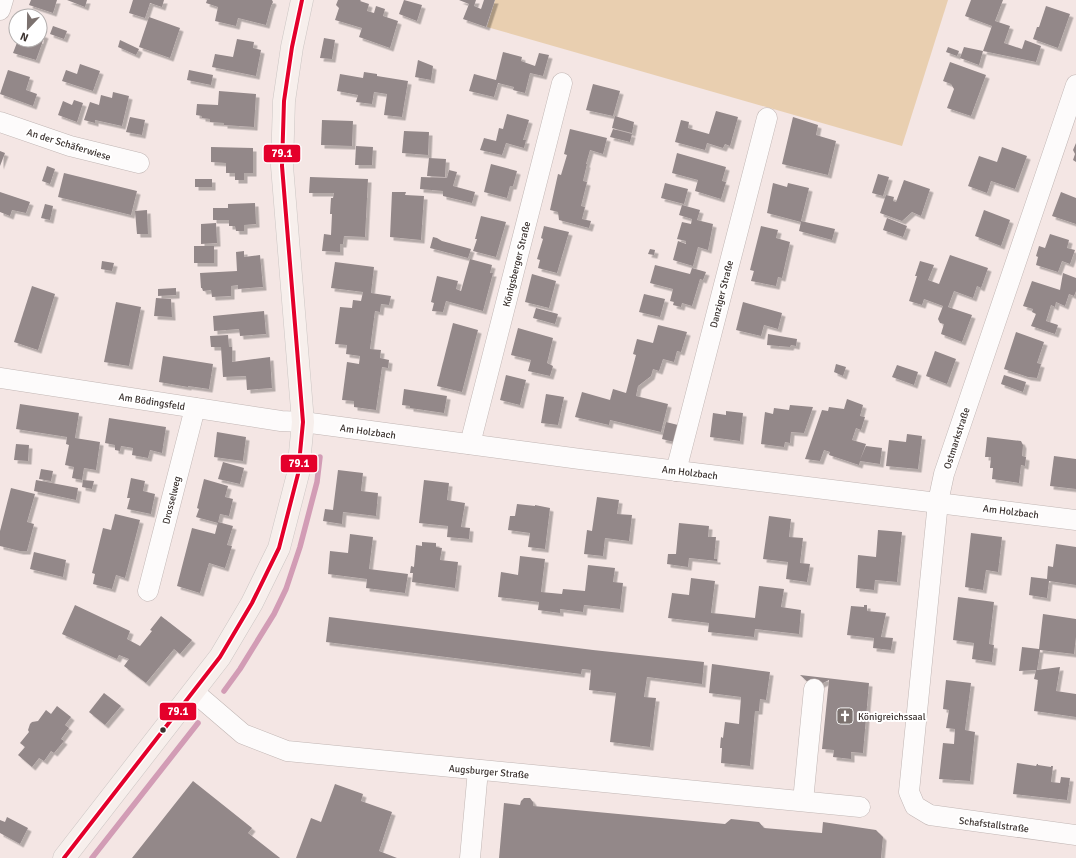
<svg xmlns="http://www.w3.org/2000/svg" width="1076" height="858" font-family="Signika,sans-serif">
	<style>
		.green { fill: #e9cfb0 }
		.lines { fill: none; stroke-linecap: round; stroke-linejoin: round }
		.stream { stroke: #d29cb5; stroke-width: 5.5 }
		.building { fill: #938889; filter: url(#shadow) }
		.minor-casing { stroke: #c1b6b4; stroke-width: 21 }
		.major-casing { stroke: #ccc6c4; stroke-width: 23 }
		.minor { stroke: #fdfbfb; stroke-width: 20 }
		.major { stroke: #f7efec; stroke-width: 22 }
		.bus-1-casing { stroke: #fff; stroke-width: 7 }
		.bus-1 { stroke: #e4002b; stroke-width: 4 }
		.bus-dot { fill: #3c3330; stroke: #fff; stroke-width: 1.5 }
		.labels { text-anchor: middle; stroke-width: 4; stroke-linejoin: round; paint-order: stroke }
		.street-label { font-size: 10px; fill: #3c3330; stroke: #fff }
		.poi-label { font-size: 10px; fill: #3c3330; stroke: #fff; text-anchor: start }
		.line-badge { stroke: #fff; stroke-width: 1.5 }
		.badge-label { font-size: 11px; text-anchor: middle; font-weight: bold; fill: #fff }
	</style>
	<defs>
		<filter id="shadow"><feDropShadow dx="3.5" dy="3.5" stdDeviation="0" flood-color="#0004"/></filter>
	</defs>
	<rect width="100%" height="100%" fill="#f4e6e4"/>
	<polygon class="green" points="495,0 948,0 902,146 487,27"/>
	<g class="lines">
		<g class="stream">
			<polyline points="224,691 240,669 274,614 286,589 300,547 317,482 320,457"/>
			<polyline points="92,858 198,723"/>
		</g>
	</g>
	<g class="building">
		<polygon points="31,0 57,0 53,13 29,5"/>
		<polygon points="67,0 87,0 85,7"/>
		<polygon points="133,0 164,0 162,7 150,3 145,18 129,13"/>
		<polygon points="207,0 272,0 273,2 271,6 266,25 238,18 236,26 215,21 218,7 206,3"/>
		<polygon points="338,0 361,0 360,1 369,4 367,11 374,13 376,6 385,9 383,16 398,21 390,48 359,37 362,28 335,20 339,8 336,5"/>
		<polygon points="404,0 422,5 417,21 399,14"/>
		<polygon points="459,0 476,0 474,6 481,9 484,0 495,0 486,27 463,19 469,4"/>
		<polygon points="971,0 1003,0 995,21 1010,26 1004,43 1022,49 1025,40 1041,46 1036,62 983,51 979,65 960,58 964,47 983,51 992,26 965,16"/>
		<polygon points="1046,6 1070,14 1058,48 1033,39 1037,27 1039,27"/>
		<polygon points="149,17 180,28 170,58 139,47"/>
		<polygon points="53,26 67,31 64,39 50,34"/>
		<polygon points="40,33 45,35 36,60 13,53 18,40 40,40"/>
		<polygon points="324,38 335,40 332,59 320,58"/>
		<polygon points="237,39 254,42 253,48 261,50 256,76 212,67 215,54 233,57"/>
		<polygon points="120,40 139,49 136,55 118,47"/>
		<polygon points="948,47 959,51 957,56 946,52"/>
		<polygon points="503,52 522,57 521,61 535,66 539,53 549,55 543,76 530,73 525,93 513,90 514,87 498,83 494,97 469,91 474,74 496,80"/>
		<polygon points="418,60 433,66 431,80 415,77"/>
		<polygon points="950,62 986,75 971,116 947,108 954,89 951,84 943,81"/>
		<polygon points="80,64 100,71 93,91 62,81 66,70 77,74"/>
		<polygon points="8,70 30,77 26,90 37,94 33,106 0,94"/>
		<polygon points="189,70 213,75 211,85 187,80"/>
		<polygon points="364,72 377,74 377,76 408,81 402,117 384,115 387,94 374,92 372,104 356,102 358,95 337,91 340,74 363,78"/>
		<polygon points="593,84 620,91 613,116 586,110"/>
		<polygon points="219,91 256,94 254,127 224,125 224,123 210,122 210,119 202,118 202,116 196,115 197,104 218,105"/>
		<polygon points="113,92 129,96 122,126 95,120 95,123 84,120 90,102 99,105 101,95 112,98"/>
		<polygon points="74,100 83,103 77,122 58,115 63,101 72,105"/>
		<polygon points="716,111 738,117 730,146 725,144 723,148 707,143 705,150 675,142 681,120 689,122 688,128 709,134"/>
		<polygon points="507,114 529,120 523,140 526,140 524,148 506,143 502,155 480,150 484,138 496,141 499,128 503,129"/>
		<polygon points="615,116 634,122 632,133 612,128"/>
		<polygon points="130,117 145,120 142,135 126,132"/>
		<polygon points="793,117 818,125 816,135 836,141 828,175 782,164"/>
		<polygon points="322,120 353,121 352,146 321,145"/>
		<polygon points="570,129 607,138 603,154 590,150 586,164 587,164 583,181 587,182 581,206 585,207 582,219 591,221 589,228 559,220 558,212 550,210 558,174 561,175 567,155 564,154"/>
		<polygon points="613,129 632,134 630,142 610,137"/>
		<polygon points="404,131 429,132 428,155 402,153"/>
		<polygon points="1076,143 1076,162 1073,160 1075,154 1073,150"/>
		<polygon points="356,146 373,147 372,165 355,165"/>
		<polygon points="211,147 253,148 253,173 244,173 244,180 235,180 235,173 226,173 226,163 211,162"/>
		<polygon points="1002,147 1027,156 1015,189 991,181 987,193 968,186 979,156 997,162"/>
		<polygon points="0,151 5,153 0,166"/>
		<polygon points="677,153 726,167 722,181 726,182 721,199 695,191 698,180 672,173"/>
		<polygon points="429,158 446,159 445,177 427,176"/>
		<polygon points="491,164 517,171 513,186 510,186 507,198 484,192"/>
		<polygon points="47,166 55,169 50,184 42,181"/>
		<polygon points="449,170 457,172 453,186 475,192 472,203 443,196 443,191 420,189 421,177 447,178"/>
		<polygon points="64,173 137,191 131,215 58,197"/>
		<polygon points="878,174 889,177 883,196 872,193"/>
		<polygon points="310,177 368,179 365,237 344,236 343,244 340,244 340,252 322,251 324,234 331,235 332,214 330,214 331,198 333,198 334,193 309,193"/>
		<rect x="195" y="179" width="17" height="8"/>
		<polygon points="904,180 930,189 921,216 912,212 902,221 880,213 886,195 894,197 893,201 896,202"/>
		<polygon points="665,183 688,189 684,204 661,198"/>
		<polygon points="773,183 787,187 788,183 809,188 801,221 835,229 832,240 799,231 801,222 767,213"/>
		<polygon points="0,192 30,202 26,213 12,210 10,216 0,212"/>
		<polygon points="392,192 406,192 405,195 424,196 421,240 390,237"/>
		<polygon points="1061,192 1076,198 1076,224 1052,216"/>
		<polygon points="255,203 256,224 244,225 244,231 236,231 235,226 229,226 229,220 213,220 213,208 228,208 228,204"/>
		<polygon points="45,204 53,206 50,220 41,218"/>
		<polygon points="682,205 700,210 697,220 713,224 708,250 698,247 693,266 673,260 678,241 686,244 686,241 677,239 682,222 691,224 692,219 679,215"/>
		<polygon points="147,210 148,234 137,234 135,211"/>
		<polygon points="984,210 1010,220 1001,246 975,236"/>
		<polygon points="481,216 506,222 496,257 473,251 477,239 475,239"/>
		<polygon points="887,218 907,226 903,237 883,230"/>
		<polygon points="216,223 217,243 201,244 201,224"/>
		<polygon points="544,226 569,232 557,273 538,268 540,260 537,259 543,239 541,238"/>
		<polygon points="761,226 778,230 776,238 790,242 782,278 778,277 776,286 751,281 754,271 750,270"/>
		<polygon points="1050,234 1069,240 1067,248 1075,250 1070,264 1062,261 1058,272 1036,265 1038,257 1036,256 1039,246 1045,248"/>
		<polygon points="433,237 437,238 442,241 471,249 468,258 430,248"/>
		<rect x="194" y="246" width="20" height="17"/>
		<polygon points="650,249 655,250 654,255 648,254"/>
		<polygon points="244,251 244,257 260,255 263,287 238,289 238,285 231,286 231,296 212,297 211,290 203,291 202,288 201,288 200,273 237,271 236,252"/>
		<polygon points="950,255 988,268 981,288 977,286 973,298 954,291 948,307 972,315 962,342 941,334 944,324 940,323 938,319 943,306 924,299 922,305 909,301 917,276 915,276 920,261 934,265 928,280 939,284"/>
		<polygon points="470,259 492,265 490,273 493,273 483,311 446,301 443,312 432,311 434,303 431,302 437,276 458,281 456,289 461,291"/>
		<polygon points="102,261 114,263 112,271 101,269"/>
		<polygon points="335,262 374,267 371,293 391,296 389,305 381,304 380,312 375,311 370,349 381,350 380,358 389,360 388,368 382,367 376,410 354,407 354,401 342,400 347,362 359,364 360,356 346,354 347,345 335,344 340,307 352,308 353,300 361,301 363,292 331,288"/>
		<polygon points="655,265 690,274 692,268 706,272 703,280 700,279 692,306 682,303 681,307 673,305 674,302 670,301 673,289 650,283"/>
		<polygon points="1063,273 1076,278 1076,291 1074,296 1069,294 1065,306 1056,302 1055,307 1051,305 1046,321 1058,325 1055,334 1031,326 1036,314 1032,312 1033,309 1023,306 1032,281 1060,290"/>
		<polygon points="532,274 556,281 549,308 525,302"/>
		<polygon points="32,286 55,294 38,350 14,342"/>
		<polygon points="176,288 176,295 158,296 158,289"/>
		<polygon points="644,294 665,299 660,317 639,312"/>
		<polygon points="156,298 171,299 172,317 154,316"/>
		<polygon points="116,302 141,307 129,366 104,362"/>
		<polygon points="743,302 782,313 778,329 764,325 761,336 736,330"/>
		<polygon points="536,308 558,314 555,324 533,318"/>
		<polygon points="264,311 266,334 240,336 239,329 214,331 213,316"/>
		<polygon points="453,323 478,330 462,392 437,386"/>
		<polygon points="658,325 687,332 681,352 677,351 674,362 663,359 659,371 653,369 651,376 638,386 636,396 668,404 661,432 610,420 609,425 575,417 582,392 610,400 613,389 626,393 636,355 633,354 637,339 653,343"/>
		<polygon points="518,328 553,338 547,363 553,366 550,376 528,371 531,360 511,355"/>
		<polygon points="1016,332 1044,342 1037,363 1041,364 1037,378 1028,377 1004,369"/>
		<polygon points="768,334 797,339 796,346 791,345 790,347 767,345"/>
		<polygon points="228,335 229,347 232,347 232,362 270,357 272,388 247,390 246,376 223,377 221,347 211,347 210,336"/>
		<polygon points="935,351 956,359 947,384 926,376"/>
		<polygon points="163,356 213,364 209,389 188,386 188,387 159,382"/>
		<polygon points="836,364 846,367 843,376 834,372"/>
		<polygon points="897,365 918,372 914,385 892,377"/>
		<polygon points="506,375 526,380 520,405 500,400"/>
		<polygon points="1004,375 1026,382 1023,392 1001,384"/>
		<polygon points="404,389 447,396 444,413 410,408 410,406 402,405"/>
		<polygon points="546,394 564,397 558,425 541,423"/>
		<polygon points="847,399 863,405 860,416 865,417 861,430 856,428 852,440 866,444 860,460 866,446 882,448 880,464 860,461 859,465 829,455 830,452 824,450 820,461 805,459 822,410 828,411 829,407 844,409"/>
		<polygon points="20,404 79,413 75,438 100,442 96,470 84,468 82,480 72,478 74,467 65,465 69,445 66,444 67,437 16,429"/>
		<polygon points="790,405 813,407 804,433 791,432 790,443 785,442 784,447 761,444 765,412 773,414 774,408 789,410"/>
		<polygon points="726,411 743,413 740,441 710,437 713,413 726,415"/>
		<polygon points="109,418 166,427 162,453 150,450 148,458 132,455 133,448 121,446 120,451 115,450 115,445 105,443"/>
		<polygon points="666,422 678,425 674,442 662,439"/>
		<polygon points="217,432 246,437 243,461 214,457"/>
		<polygon points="907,434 922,436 918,469 886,466 889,440 906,442"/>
		<polygon points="987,437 1021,441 1023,445 1022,456 1026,457 1025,466 1021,465 1019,483 992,479 993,468 990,468 991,457 985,457"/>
		<polygon points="16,444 29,445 28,461 14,460"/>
		<polygon points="1054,456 1076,459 1076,489 1050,486"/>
		<polygon points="223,462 244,468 240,484 218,479"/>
		<polygon points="41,469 53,471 51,481 39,479"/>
		<polygon points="338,470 363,473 361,491 378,493 376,516 343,512 342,524 323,521 325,509 333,510"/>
		<polygon points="131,478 145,481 143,491 155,494 151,514 127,509 130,498 127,498"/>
		<polygon points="204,479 228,486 225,497 233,499 229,516 220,514 218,523 196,517 199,509 197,508"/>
		<polygon points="36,480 78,488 76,500 34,491"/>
		<polygon points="83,480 94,481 92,489 82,487"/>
		<polygon points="424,480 449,483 447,500 465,503 461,527 470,528 469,539 447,537 448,526 419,523"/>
		<polygon points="11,488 35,494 27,522 34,524 27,551 20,551 0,546 0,531"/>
		<polygon points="597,497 619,500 617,514 632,515 629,541 605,538 603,556 584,554 587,530 592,531"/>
		<polygon points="517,504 535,506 535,505 550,508 545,549 528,547 530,533 508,530 510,516 515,516"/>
		<polygon points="115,514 140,520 125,578 116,575 112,589 93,584 95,574 92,573 103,528 111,530"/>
		<polygon points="769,516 791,519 789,537 803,538 800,563 810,564 807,582 786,579 788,562 763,559"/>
		<polygon points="218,522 233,526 227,545 232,546 225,568 209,563 200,593 177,586 192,528 215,534"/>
		<polygon points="679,523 709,526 708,537 716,537 714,559 717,559 717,561 689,558 688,567 667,564 668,554 676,554"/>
		<polygon points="878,530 902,532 897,582 875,580 874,590 856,588 858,555 876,557"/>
		<polygon points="971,533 1002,537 998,572 986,570 983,590 965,587"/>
		<polygon points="350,534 373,537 369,569 408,574 405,593 366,588 367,579 328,574 330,551 348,553"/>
		<polygon points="422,542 436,543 436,547 442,548 440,560 458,562 455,588 412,582 413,573 410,573 411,566 414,567 416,545 422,546"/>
		<polygon points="1056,544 1076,547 1076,585 1049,581 1047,598 1029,595 1031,577 1047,579 1048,566 1053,567"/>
		<polygon points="34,552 66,560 63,577 30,569"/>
		<polygon points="520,556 545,559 541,592 562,594 563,589 585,591 588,565 615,568 613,582 623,583 620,609 584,605 583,612 560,609 560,613 538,610 539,602 498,597 501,572 518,575"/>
		<polygon points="691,578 715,581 711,613 722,614 755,618 759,586 784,589 781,607 801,610 799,634 755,629 754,637 708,632 709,623 668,618 672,593 689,595"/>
		<polygon points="958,597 994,602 989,644 994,645 992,662 972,659 974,643 953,640"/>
		<polygon points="75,605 130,631 127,639 140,646 152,631 150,630 161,616 192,640 180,654 174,649 146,683 124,666 129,659 119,655 117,659 62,634"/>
		<polygon points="864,605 867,605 867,611 886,613 881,637 893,638 891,650 873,648 874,638 847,635 851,606 864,607"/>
		<polygon points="1043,614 1076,619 1076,637 1074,654 1040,650 1037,670 1060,667 1056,691 1076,694 1076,717 1034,711 1038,680 1034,679 1036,670 1019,671 1022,647 1039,649"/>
		<polygon points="329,617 593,650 704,662 702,684 647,677 644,697 656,698 650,747 610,742 616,693 589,690 591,670 582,669 581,674 326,642"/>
		<polygon points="712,664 770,672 766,700 760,699 759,711 755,711 750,766 721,763 722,748 720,748 721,737 723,738 725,722 739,724 741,697 709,693"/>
		<polygon points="800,675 869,683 863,753 851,752 851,759 833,757 834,750 822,749 829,680 819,685 810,684"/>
		<polygon points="946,680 971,683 965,730 975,732 970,781 939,779 943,743 954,744 955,729 946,728 949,710 943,709"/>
		<polygon points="104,693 121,706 105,725 89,712"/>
		<polygon points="57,706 71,717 65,725 69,728 61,739 64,741 54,753 51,751 44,761 39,758 32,767 18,755 25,747 20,743 29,732 28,730 30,724 32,722 38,721 46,710 51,714"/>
		<polygon points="1017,763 1036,766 1037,764 1038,764 1038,765 1051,767 1051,766 1053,766 1051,782 1060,783 1061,777 1070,778 1067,800 1013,794"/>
		<polygon points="193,781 252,828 248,833 280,858 132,858"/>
		<polygon points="335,784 363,794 361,801 392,812 379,851 397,858 296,858 311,818 321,822"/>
		<polygon points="524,798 530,798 533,802 533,806 725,824 731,819 759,822 764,828 822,833 823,822 876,830 883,837 881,858 499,858 504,803 520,805 521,801"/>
		<polygon points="7,817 28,828 20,844 0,833 0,820 5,822"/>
	</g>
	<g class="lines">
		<g class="minor-casing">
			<g id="minor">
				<polyline points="0,10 3,0"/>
				<polyline points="1076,85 944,474 938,502 909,792 915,806 930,815 1076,835"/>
				<polyline points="0,122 70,146 139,163"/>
				<polyline points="0,378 281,421 303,422 580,459 1076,520"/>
				<polyline points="470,444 562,83"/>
				<polyline points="676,471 767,118"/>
				<polyline points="148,591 195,408"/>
				<polyline points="194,692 243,734 287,751 860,807"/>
				<polyline points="803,801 814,689"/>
				<polyline points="470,858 478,770"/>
			</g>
		</g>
		<g class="major-casing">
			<polyline id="major" points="64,858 220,657 252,603 279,548 298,474 303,422 282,166 284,101 292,47 302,0"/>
		</g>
		<use href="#minor" class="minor"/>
		<use href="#major" class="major"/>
		<g class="bus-1-casing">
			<polyline id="bus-1" points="64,858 220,657 252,603 279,548 298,474 303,422 282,166 284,101 292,47 302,0"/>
		</g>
		<use href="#bus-1" class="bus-1"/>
	</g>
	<defs>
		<g id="church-square" transform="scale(0.9)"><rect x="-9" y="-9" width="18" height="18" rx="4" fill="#7c726f" stroke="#fff"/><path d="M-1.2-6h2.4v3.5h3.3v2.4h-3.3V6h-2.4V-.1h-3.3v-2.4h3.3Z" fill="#fff"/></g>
	</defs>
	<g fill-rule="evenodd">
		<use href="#church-square" x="845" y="716"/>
	</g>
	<circle class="bus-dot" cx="163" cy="730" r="3.5"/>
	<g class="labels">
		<g class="street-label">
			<text transform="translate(69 144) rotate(17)" y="4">An der Schäferwiese</text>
			<text transform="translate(516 264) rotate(-76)" y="4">Königsberger Straße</text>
			<text transform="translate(721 294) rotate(-76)" y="4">Danziger Straße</text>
			<text transform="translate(152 401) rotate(9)" y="4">Am Bödingsfeld</text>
			<text transform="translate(368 431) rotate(8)" y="4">Am Holzbach</text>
			<text transform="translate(956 438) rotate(-72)" y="4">Ostmarkstraße</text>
			<text transform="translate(690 472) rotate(7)" y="4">Am Holzbach</text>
			<text transform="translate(171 500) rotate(-76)" y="4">Drosselweg</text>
			<text transform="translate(1011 511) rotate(7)" y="4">Am Holzbach</text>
			<text transform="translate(489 771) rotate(5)" y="4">Augsburger Straße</text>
			<text transform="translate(994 824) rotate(7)" y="4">Schafstallstraße</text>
		</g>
		<g class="poi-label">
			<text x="858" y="720">Königreichssaal</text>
		</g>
	</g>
	<g class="line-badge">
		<rect x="263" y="144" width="38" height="19" rx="4" fill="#e4002b"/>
		<rect x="280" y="454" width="38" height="19" rx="4" fill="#e4002b"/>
		<rect x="159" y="702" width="38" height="19" rx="4" fill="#e4002b"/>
	</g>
	<g class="badge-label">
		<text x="282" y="157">79.1</text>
		<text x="299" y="467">79.1</text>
		<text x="178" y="715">79.1</text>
	</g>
	<g transform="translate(28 28) rotate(202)"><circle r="19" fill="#ffffff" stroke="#b1adac"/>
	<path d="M0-3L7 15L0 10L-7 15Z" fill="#7c726f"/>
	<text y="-6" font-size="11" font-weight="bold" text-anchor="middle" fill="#3c3330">N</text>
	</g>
</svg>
